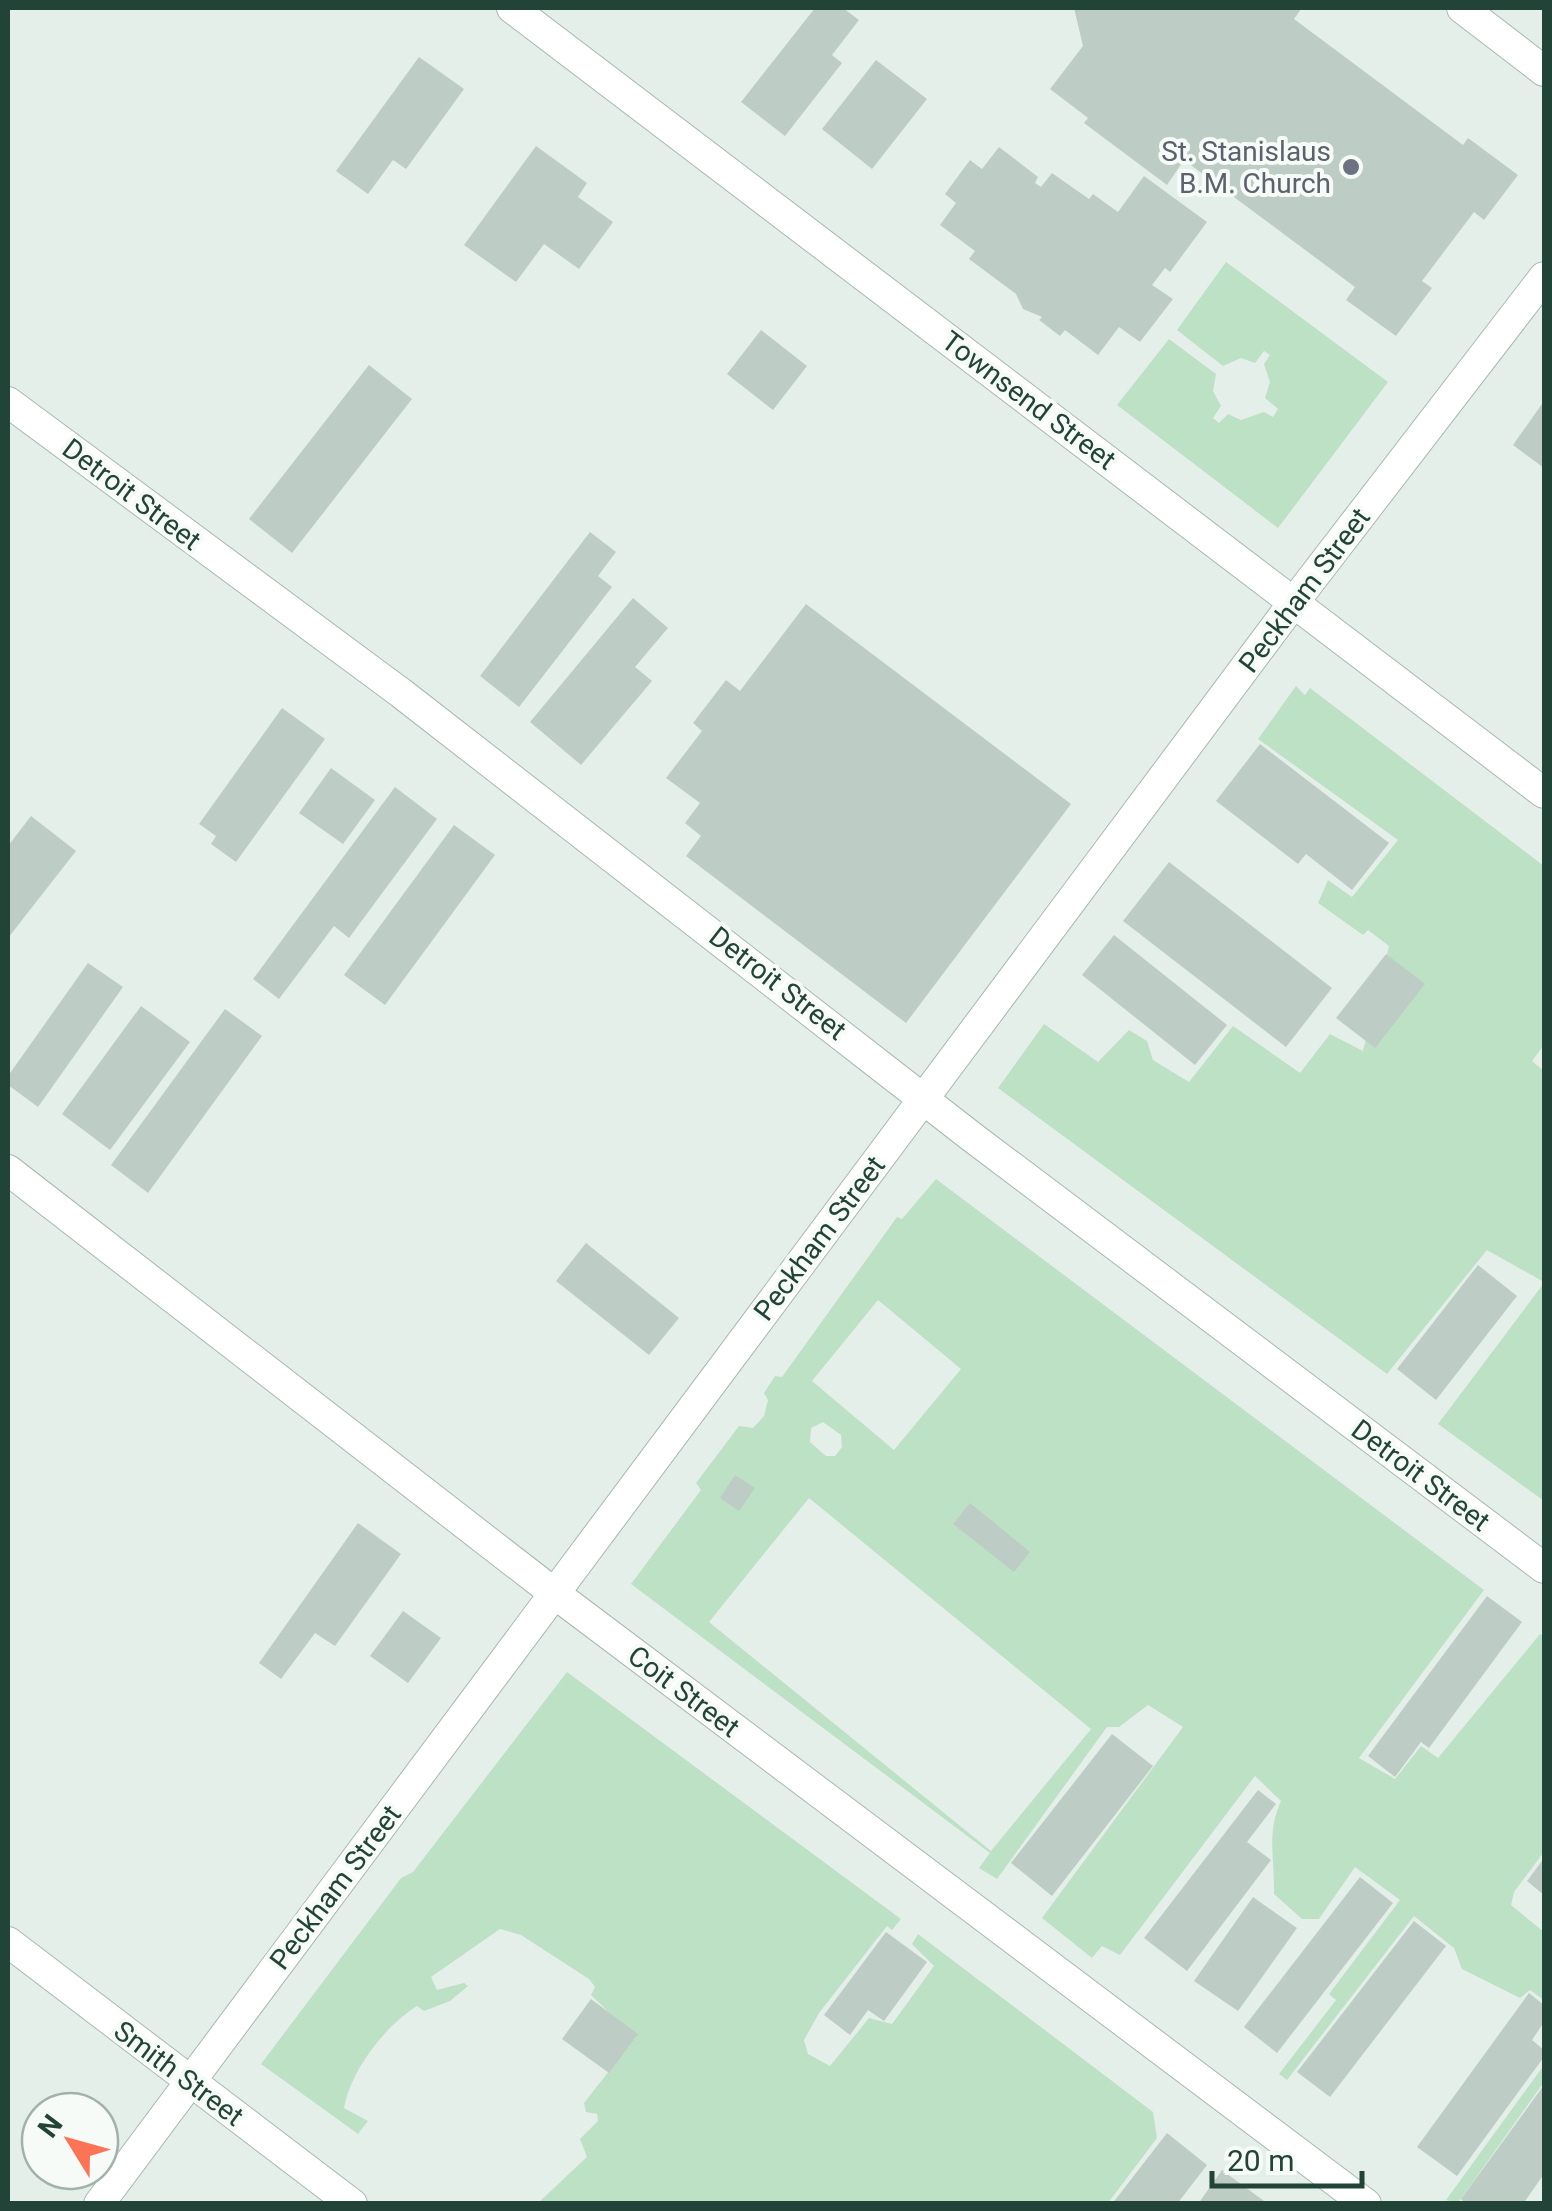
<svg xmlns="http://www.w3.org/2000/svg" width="1552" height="2211" font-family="Roboto,sans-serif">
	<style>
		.green { fill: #bde1c4; fill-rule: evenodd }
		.building { fill: #bdcdc5 }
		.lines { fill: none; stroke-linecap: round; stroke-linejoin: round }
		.minor-casing { stroke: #a7b8b1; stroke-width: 32 }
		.minor { stroke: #fff; stroke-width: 30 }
		.worship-dot { fill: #6b7280; stroke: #f6fbf8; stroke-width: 4 }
		.labels { text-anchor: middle; stroke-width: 8; stroke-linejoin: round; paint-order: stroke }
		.worship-label { font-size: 28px; fill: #5b616d; stroke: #f6fbf8; text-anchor: end }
		.street-label { font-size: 28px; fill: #224338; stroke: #f6fbf8 }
	</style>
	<rect width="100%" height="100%" fill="#e5efea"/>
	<g class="green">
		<polygon points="1226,262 1388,382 1278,528 1117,405 1169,339 1216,374 1213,391 1221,406 1213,418 1219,423 1228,414 1241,420 1264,412 1273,417 1278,409 1265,398 1270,382 1264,364 1270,355 1264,351 1255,363 1241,358 1223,366 1177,330"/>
		<polygon points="1296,686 1305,695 1310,688 1544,866 1544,1045 1532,1061 1544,1071 1544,1282 1487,1250 1387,1374 998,1088 1044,1024 1098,1062 1129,1030 1147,1041 1153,1060 1189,1082 1233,1026 1300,1073 1330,1034 1363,1051 1389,946 1368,930 1363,935 1318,903 1328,880 1352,897 1398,840 1258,739"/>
		<path d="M 936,1179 L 1484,1590 L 1359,1758 L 1395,1779 L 1421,1746 L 1438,1758 L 1540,1634 L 1544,1637 L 1544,1852 L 1514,1892 L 1511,1905 L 1544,1932 L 1544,2000 L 1530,1990 L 1520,1998 L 1462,1969 L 1454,1948 L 1414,1916 L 1287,2080 L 1279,2074 L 1336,2000 L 1329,1994 L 1400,1900 L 1355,1867 L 1319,1919 L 1302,1919 L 1274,1894 C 1275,1858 1266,1834 1281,1801 L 1255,1776 L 1120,1955 L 1102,1946 L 1092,1958 L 1042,1918 L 1183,1727 L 1148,1705 L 1119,1727 L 1107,1727 L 997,1879 L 979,1868 L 990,1853 L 631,1584 L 701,1490 L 696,1483 L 739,1426 L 753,1428 L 764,1416 L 768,1400 L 764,1393 L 775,1376 L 782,1377 L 897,1217 L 902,1219 ZM 878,1300 L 961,1369 L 894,1450 L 812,1381 ZM 823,1422 L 841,1435 L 842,1447 L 835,1456 L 826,1456 L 810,1442 L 811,1428 ZM 809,1498 L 1091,1729 L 991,1851 L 709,1622 Z"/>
		<polygon points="1544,1283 1544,1501 1438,1424"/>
		<path d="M 567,1672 L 901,1919 L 892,1930 L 887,1926 L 819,2013 L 804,2040 L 808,2054 L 830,2066 L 869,2018 L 892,2024 L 934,1966 L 912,1944 L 918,1934 L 1153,2112 L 1157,2138 L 1108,2203 L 538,2203 L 587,2157 L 580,2139 L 598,2121 L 597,2114 L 586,2112 L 584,2103 L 635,2038 L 591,1995 L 595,1987 L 589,1979 L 521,1935 L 500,1929 L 431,1977 L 437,1990 L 464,1983 L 468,1986 L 450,2001 L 424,2011 L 417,2006 C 385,2026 351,2070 344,2108 L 368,2121 L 358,2134 L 261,2064 L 401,1878 L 413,1872 Z"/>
		<polygon points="1544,2065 1544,2082 1458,2203 1446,2200"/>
	</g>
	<g class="building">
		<polygon points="815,8 843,8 859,20 832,55 842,63 785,136 741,102"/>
		<polygon points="1074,8 1302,8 1294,19 1463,145 1468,138 1518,175 1484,220 1474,212 1422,281 1432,288 1396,336 1346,300 1355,287 1184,160 1167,185 1084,123 1088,118 1050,89 1083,46"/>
		<polygon points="419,57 464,89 406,169 393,160 368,194 336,171"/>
		<polygon points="876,60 927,99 872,169 822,129"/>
		<polygon points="536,146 587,183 578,197 613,222 579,269 544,244 516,282 464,245"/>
		<polygon points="999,147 1038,177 1035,183 1041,187 1052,173 1089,199 1093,194 1118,212 1144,176 1207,222 1170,272 1165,268 1152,285 1173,299 1140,342 1119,327 1098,355 1065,330 1060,336 1039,320 1042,317 1023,309 1016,294 969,259 975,251 940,225 956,203 945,194 970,160 982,169"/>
		<polygon points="761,330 807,366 773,410 727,374"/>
		<polygon points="369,365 412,399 292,553 249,519"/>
		<polygon points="1544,401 1544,468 1513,445"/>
		<polygon points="590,532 616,552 598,576 612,587 519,707 480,676"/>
		<polygon points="633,598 668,628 635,667 652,681 581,765 530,722"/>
		<polygon points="806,604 1071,804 906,1023 686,856 701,836 685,823 700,803 666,778 702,731 693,723 726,680 740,691"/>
		<polygon points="282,708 325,739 236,862 211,844 216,836 199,824"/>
		<polygon points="1260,744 1389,843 1352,890 1306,854 1298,864 1216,801"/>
		<polygon points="331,768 375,800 343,844 299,813"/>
		<polygon points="395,787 437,819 349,938 334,926 279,999 253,979"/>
		<polygon points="31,816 76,851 8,938 8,846"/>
		<polygon points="454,825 495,855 385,1005 344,975"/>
		<polygon points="1169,862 1332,988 1286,1047 1123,921"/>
		<polygon points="1114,935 1227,1025 1195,1065 1082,975"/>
		<polygon points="1386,954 1425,984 1375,1048 1336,1018"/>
		<polygon points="88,963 123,987 38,1107 8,1085 8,1076"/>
		<polygon points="141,1006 190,1042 110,1150 62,1114"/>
		<polygon points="225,1009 262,1036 148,1193 111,1165"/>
		<polygon points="586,1243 679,1318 649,1355 556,1281"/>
		<polygon points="1478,1265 1517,1296 1436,1400 1397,1369"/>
		<polygon points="735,1475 755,1488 739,1511 720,1498"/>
		<polygon points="970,1503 1030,1552 1014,1572 953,1524"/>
		<polygon points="358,1523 401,1554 335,1646 315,1633 281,1679 259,1663"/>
		<polygon points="1487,1596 1522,1622 1429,1748 1421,1742 1395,1777 1368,1756"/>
		<polygon points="403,1611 441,1638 408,1683 370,1656"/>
		<polygon points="1112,1734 1153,1766 1052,1896 1011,1863"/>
		<polygon points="1258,1790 1276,1804 1247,1842 1271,1860 1187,1971 1144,1938"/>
		<polygon points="1544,1858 1544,1895 1527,1881"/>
		<polygon points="1360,1877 1393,1903 1277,2053 1244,2027"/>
		<polygon points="1253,1897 1297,1928 1238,2011 1194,1981"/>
		<polygon points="1414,1921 1446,1946 1330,2097 1297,2072"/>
		<polygon points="886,1932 927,1962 884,2021 868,2010 850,2035 824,2015"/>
		<polygon points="1529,1993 1544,2005 1544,2022 1532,2040 1544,2050 1544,2057 1457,2176 1417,2147"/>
		<polygon points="591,1999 638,2034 609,2073 562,2039"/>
		<polygon points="1544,2085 1544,2174 1523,2204 1466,2204 1461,2199"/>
		<polygon points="1167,2133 1207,2165 1177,2204 1112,2204"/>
		<polygon points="1222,2170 1268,2204 1198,2204"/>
	</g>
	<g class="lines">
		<g class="minor-casing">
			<g id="minor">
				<polyline points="512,8 1544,793"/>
				<polyline points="1462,8 1544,71"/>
				<polyline points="8,402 401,693 972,1137 1544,1568"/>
				<polyline points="8,1170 554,1593 1366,2204"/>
				<polyline points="8,1942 352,2204"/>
				<polyline points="99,2204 1294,602 1544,277"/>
			</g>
		</g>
		<use href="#minor" class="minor"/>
	</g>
	<circle class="worship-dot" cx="1351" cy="167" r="10"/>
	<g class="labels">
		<g class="worship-label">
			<text x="1331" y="161">St. Stanislaus<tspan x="1331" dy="32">B.M. Church</tspan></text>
		</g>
		<g class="street-label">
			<text transform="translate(1029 400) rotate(37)" y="10">Townsend Street</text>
			<text transform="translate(132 494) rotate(37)" y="10">Detroit Street</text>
			<text transform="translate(1304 590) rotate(-53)" y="10">Peckham Street</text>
			<text transform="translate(778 983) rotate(38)" y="10">Detroit Street</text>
			<text transform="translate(819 1238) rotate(-53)" y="10">Peckham Street</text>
			<text transform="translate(1421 1475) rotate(37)" y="10">Detroit Street</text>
			<text transform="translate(684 1691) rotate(37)" y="10">Coit Street</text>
			<text transform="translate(335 1887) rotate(-53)" y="10">Peckham Street</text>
			<text transform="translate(179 2073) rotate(37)" y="10">Smith Street</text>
		</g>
	</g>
	<rect width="1552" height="2211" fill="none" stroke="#224338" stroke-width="20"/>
	<g transform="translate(70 2141) rotate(307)"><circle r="48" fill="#f6fbf8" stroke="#a1b1ab" stroke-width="2.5"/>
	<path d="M0-8L18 38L0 25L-18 38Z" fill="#fc7356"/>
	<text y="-15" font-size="28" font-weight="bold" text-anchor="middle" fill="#224338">N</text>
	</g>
	<path d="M1212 2171v15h150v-15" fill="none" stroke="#224338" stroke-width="5"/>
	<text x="1227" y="2171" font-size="30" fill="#224338" stroke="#f6fbf8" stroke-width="8" paint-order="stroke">20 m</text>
</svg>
